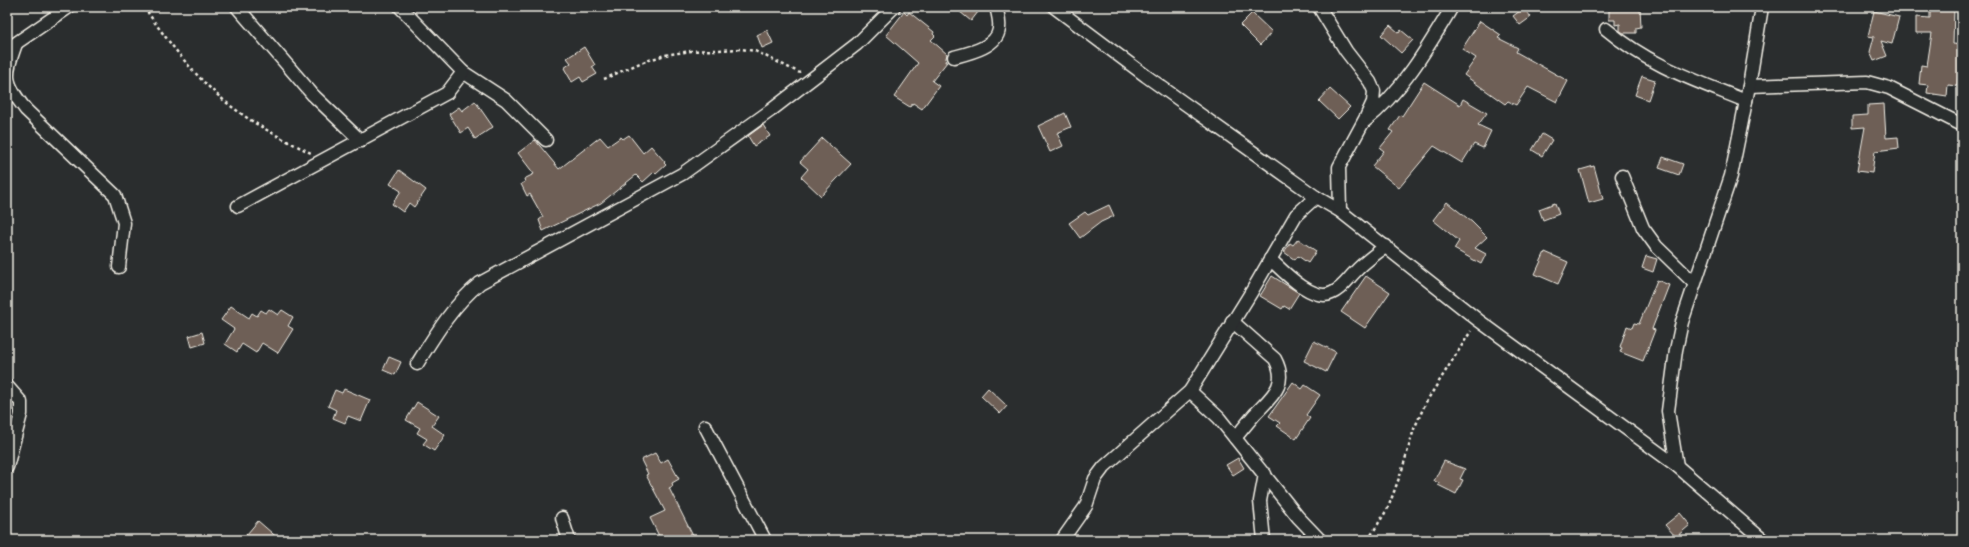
<svg xmlns="http://www.w3.org/2000/svg" width="1969" height="547" font-family="Caveat,sans-serif">
	<style>
		.building { fill: #6e5e56; stroke: #f4f1e8 }
		.lines { fill: none; stroke-linecap: round; stroke-linejoin: round }
		.minor-casing { stroke: #f4f1e8; stroke-width: 15 }
		.path { stroke: #f4f1e8; stroke-width: 2.5; stroke-dasharray: 3 3; stroke-linecap: butt }
		.minor { stroke: #2a2d2e; stroke-width: 12 }
	</style>
	<rect width="100%" height="100%" fill="#2a2d2e"/>
	<filter id="ink" filterUnits="userSpaceOnUse"><feTurbulence type="fractalNoise" baseFrequency=".025" numOctaves="2"/><feDisplacementMap in="SourceGraphic" scale="8" xChannelSelector="R" yChannelSelector="G"/><feConvolveMatrix kernelMatrix="1 2 1 2 8 2 1 2 1" color-interpolation-filters="sRGB"/></filter>
	<g filter="url(#ink)">
		<g class="building">
			<polygon points="954,7 982,7 971,21"/>
			<polygon points="1609,7 1640,7 1641,27 1636,28 1636,33 1624,33 1620,31 1620,24 1615,25 1615,20 1609,20"/>
			<polygon points="1930,7 1954,7 1953,44 1962,45 1962,66 1960,66 1957,86 1948,85 1947,96 1927,93 1928,85 1919,84 1921,65 1927,66 1932,33 1916,33 1916,17 1930,18"/>
			<polygon points="1524,8 1531,17 1520,25 1513,16"/>
			<polygon points="1874,11 1899,17 1892,44 1881,41 1887,56 1874,61 1870,52 1874,37 1868,36"/>
			<polygon points="904,12 907,15 909,12 934,32 933,34 935,36 931,40 947,54 945,62 947,62 932,81 939,86 922,109 913,103 910,107 894,97 918,63 886,35"/>
			<polygon points="1252,13 1272,32 1260,45 1240,25"/>
			<polygon points="1480,21 1501,35 1498,38 1518,48 1516,52 1568,81 1557,102 1528,87 1516,105 1508,101 1505,104 1464,75 1476,58 1462,49"/>
			<polygon points="1390,25 1399,33 1401,30 1413,40 1401,53 1381,35"/>
			<polygon points="767,30 773,43 762,48 757,35"/>
			<polygon points="584,47 595,65 592,67 597,74 583,82 580,77 572,82 564,68 571,63 567,58"/>
			<polygon points="1642,76 1655,80 1648,100 1635,95"/>
			<polygon points="1424,82 1460,105 1463,99 1487,113 1478,125 1491,131 1483,148 1474,144 1462,163 1434,146 1399,188 1372,166 1384,151 1380,148 1393,132 1390,130 1400,115 1402,116"/>
			<polygon points="1330,89 1350,107 1338,119 1319,101"/>
			<polygon points="475,101 493,127 475,139 468,128 461,133 449,114 459,107 462,111"/>
			<polygon points="1884,104 1886,138 1898,137 1899,148 1875,151 1872,173 1857,171 1865,127 1852,128 1852,116 1868,115 1868,105"/>
			<polygon points="1065,113 1071,127 1057,133 1063,146 1050,152 1038,126"/>
			<polygon points="763,125 770,136 754,146 748,136"/>
			<polygon points="1542,134 1552,140 1542,156 1532,150"/>
			<polygon points="629,135 643,153 651,146 665,162 664,163 666,165 656,174 654,172 643,182 636,175 601,203 543,231 539,220 543,217 530,194 527,196 521,184 525,182 524,179 534,174 518,153 535,140 559,169 600,137 608,146 621,137 623,139"/>
			<polygon points="822,138 851,164 821,196 801,177 808,169 800,162"/>
			<polygon points="1663,157 1683,164 1679,175 1659,168"/>
			<polygon points="1594,166 1603,199 1589,203 1580,170"/>
			<polygon points="399,170 426,190 414,207 409,203 403,212 392,204 401,191 390,184"/>
			<polygon points="1447,202 1472,222 1487,237 1475,248 1486,254 1481,264 1454,249 1459,241 1433,220"/>
			<polygon points="1555,203 1559,214 1543,220 1539,209"/>
			<polygon points="1109,205 1114,216 1101,222 1080,238 1069,223 1085,212 1088,215"/>
			<polygon points="1298,239 1316,251 1308,263 1298,256 1295,260 1284,252 1290,243 1293,245"/>
			<polygon points="1545,252 1568,262 1558,284 1535,274"/>
			<polygon points="1646,256 1657,259 1653,272 1642,268"/>
			<polygon points="1272,276 1299,293 1289,309 1284,306 1282,309 1260,296"/>
			<polygon points="1366,276 1390,292 1365,328 1341,312"/>
			<polygon points="1657,280 1669,285 1652,329 1655,330 1643,361 1620,352 1622,348 1620,347 1627,326 1632,328 1634,323 1639,324"/>
			<polygon points="231,306 249,318 252,313 257,316 261,310 266,313 269,309 278,315 282,310 293,317 288,326 293,329 278,353 262,343 256,353 242,344 237,352 225,344 234,329 221,320"/>
			<polygon points="202,332 205,343 192,347 189,336"/>
			<polygon points="1314,341 1336,352 1326,372 1304,361"/>
			<polygon points="389,357 401,362 395,375 383,370"/>
			<polygon points="1293,382 1302,389 1305,385 1320,395 1306,415 1310,418 1296,439 1277,426 1280,423 1269,416"/>
			<polygon points="988,388 1007,406 1000,414 981,396"/>
			<polygon points="344,389 370,400 361,421 348,416 345,423 333,418 336,410 328,406 335,390 342,393"/>
			<polygon points="417,402 439,416 432,426 445,435 434,451 423,444 427,439 417,433 420,428 406,420"/>
			<polygon points="655,453 661,463 668,459 679,479 672,483 673,486 669,488 695,540 661,540 650,518 665,511 646,475 648,474 641,460"/>
			<polygon points="1238,458 1244,468 1233,475 1226,465"/>
			<polygon points="1444,461 1465,469 1460,479 1463,480 1456,494 1438,485 1439,483 1434,481"/>
			<polygon points="1680,513 1690,525 1676,537 1665,525"/>
			<polygon points="258,521 280,540 242,540"/>
		</g>
		<g class="lines">
			<g class="minor-casing">
				<g id="minor">
					<polyline points="237,7 313,95 361,141"/>
					<polyline points="400,7 463,72 506,100 546,140"/>
					<polyline points="1054,7 1146,76 1316,197 1340,211 1478,320 1677,466 1763,540"/>
					<polyline points="1319,7 1346,51 1370,82 1374,91 1373,102 1366,117 1339,167 1340,211"/>
					<path d="M 1606,29 C 1650,66 1694,80 1746,101"/>
					<path d="M 16,44 C 4,77 4,82 26,110 L 115,195 L 124,223 L 119,267"/>
					<polyline points="9,48 69,7"/>
					<path d="M 954,57 C 969,53 997,47 999,29 C 1000,22 998,14 996,7"/>
					<polyline points="1749,86 1867,82 1889,88 1962,125"/>
					<path d="M 1365,121 C 1402,92 1428,47 1452,7"/>
					<polyline points="1622,176 1643,228 1656,246 1694,283"/>
					<polyline points="238,206 447,93 463,72"/>
					<path d="M 1270,259 C 1283,271 1313,303 1332,293 C 1342,289 1348,279 1355,272 C 1364,262 1376,254 1386,246"/>
					<path d="M 1232,321 L 1275,359 C 1289,385 1271,397 1255,414 C 1248,422 1242,430 1235,438"/>
					<path d="M 417,364 C 435,335 453,305 480,283 L 682,174 L 770,111 L 857,44 L 894,7"/>
					<polyline points="7,386 21,402 21,414 7,467"/>
					<polyline points="1190,391 1219,418 1298,517 1320,540"/>
					<polyline points="705,426 765,540"/>
					<polyline points="1677,466 1668,411 1676,350 1682,322 1731,176 1749,86 1762,7"/>
					<polyline points="562,518 569,540"/>
					<polyline points="1062,540 1086,506 1095,479 1104,467 1190,391 1252,291 1296,215 1316,197"/>
					<polyline points="1264,540 1260,501 1265,474"/>
				</g>
			</g>
			<g class="path">
				<path d="M 144,7 C 168,42 200,84 235,109 C 258,127 285,140 311,153"/>
				<polyline points="604,79 640,63 665,55 691,51 741,49 755,51 800,73"/>
				<polyline points="1368,540 1388,508 1402,470 1414,429 1426,402 1471,331"/>
			</g>
			<use href="#minor" class="minor"/>
		</g>
	</g>
	<rect width="1969" height="547" fill="none" stroke="#2a2d2e" stroke-width="24"/>
	<rect x="12" y="12" width="1945" height="523" fill="none" stroke="#f4f1e8" stroke-width="1.5" filter="url(#ink)"/>
</svg>
